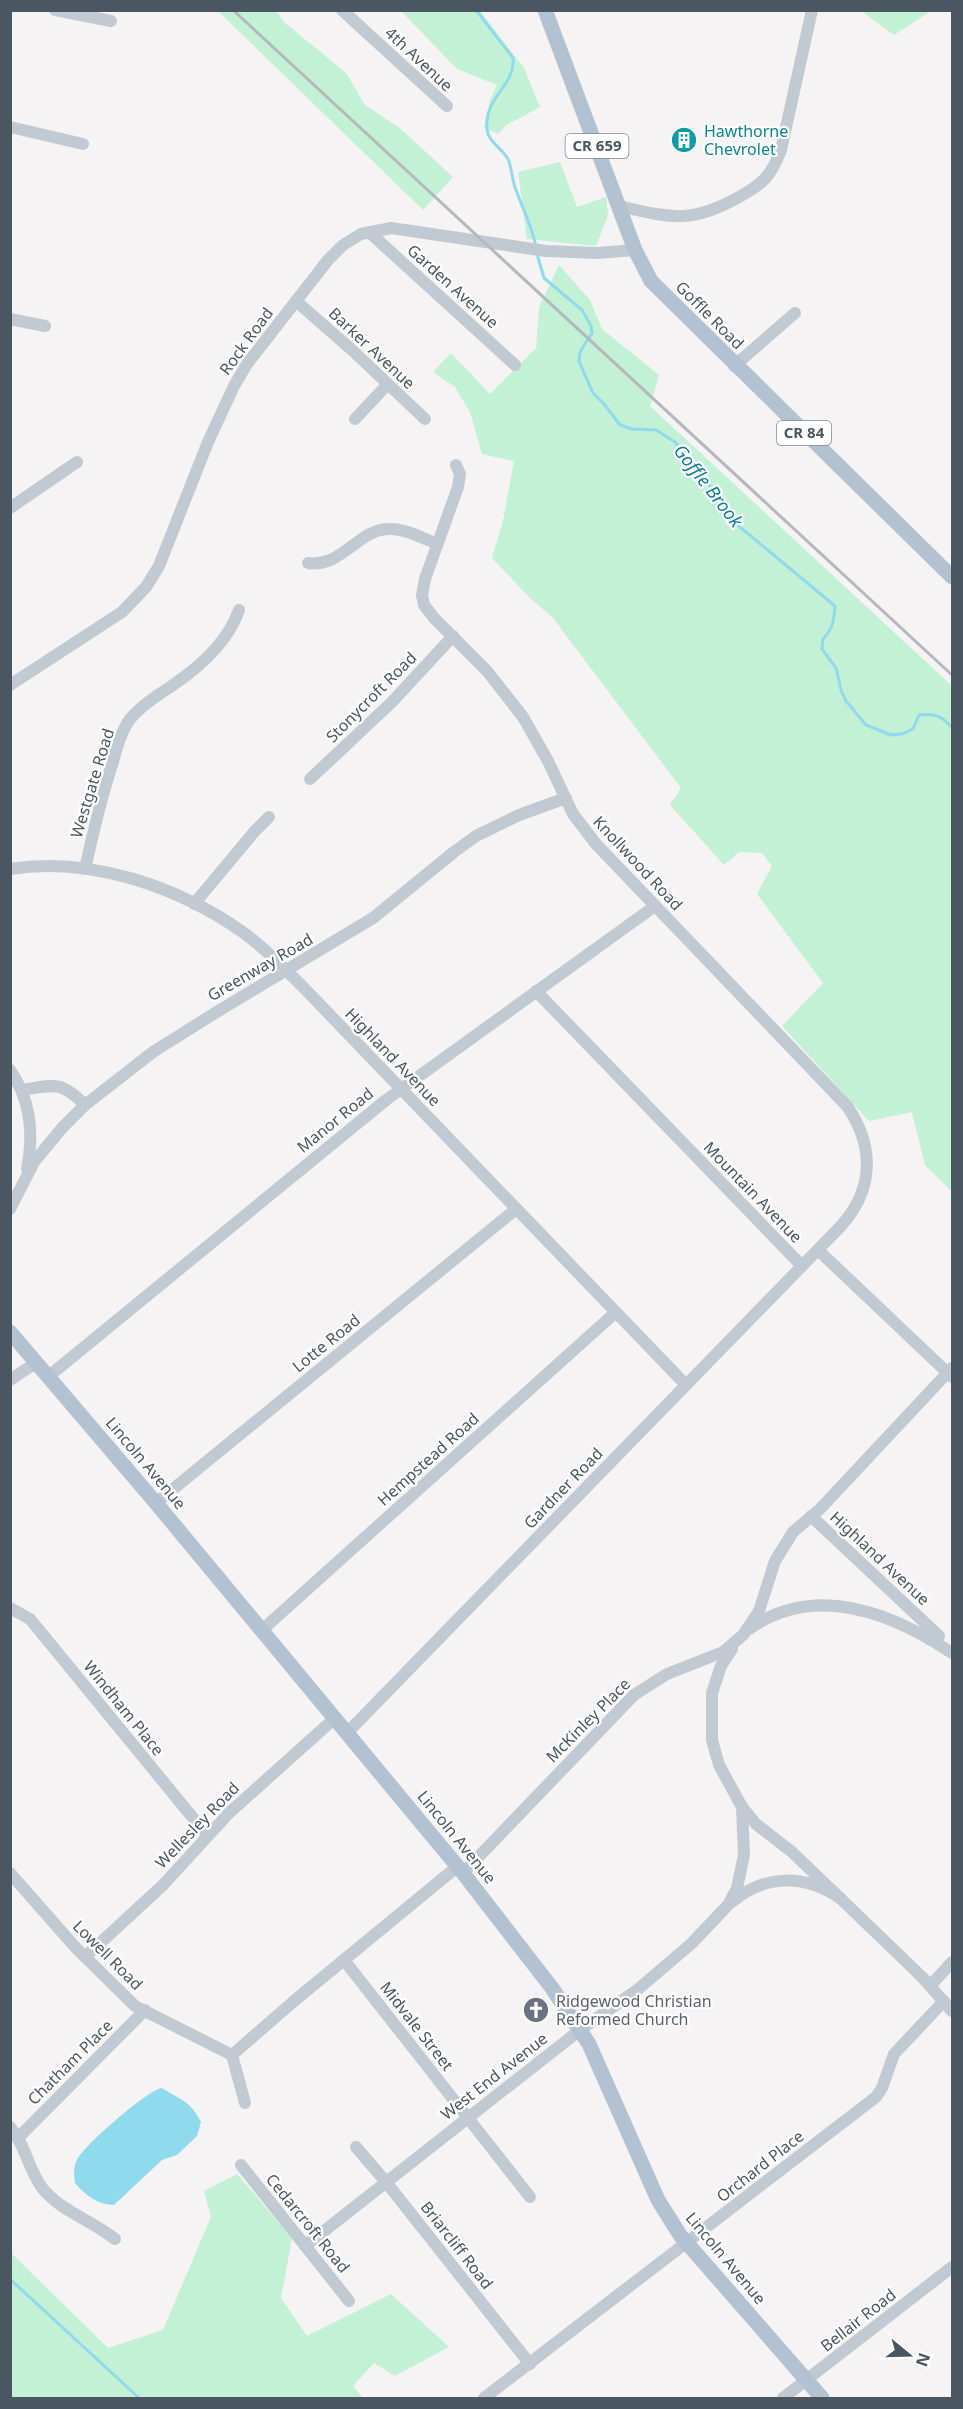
<svg xmlns="http://www.w3.org/2000/svg" width="963" height="2409" font-family="'Noto Sans',sans-serif">
	<style>
		.green { fill: #c3f1d5 }
		.water { fill: #90daee }
		.lines { fill: none; stroke-linecap: round; stroke-linejoin: round }
		.stream { stroke: #90daee; stroke-width: 3 }
		.minor { stroke: #c1cad2; stroke-width: 12 }
		.major { stroke: #b3c2d1; stroke-width: 15 }
		.rail { stroke: #b5b8bd; stroke-width: 3 }
		.labels { text-anchor: middle; stroke-width: 4.5; stroke-linejoin: round; paint-order: stroke }
		.shield { fill: #fff; stroke: #808990; stroke-width: 1.5 }
		.shield-label { font-size: 15px; font-weight: bold; fill: #4a5661 }
		.street-label { font-size: 16px; fill: #4a5661; stroke: #fff }
		.culture-label { font-size: 16px; fill: #0d838f; stroke: #fff; text-anchor: start }
		.worship-label { font-size: 16px; fill: #5b616d; stroke: #fff; text-anchor: start }
		.water-label { font-size: 18px; font-style: italic; fill: #0c7c9b; stroke: #fff }
	</style>
	<rect width="100%" height="100%" fill="#f5f3f3"/>
	<g class="green">
		<polygon points="218,11 276,11 284,22 346,73 365,105 401,129 453,177 423,210"/>
		<polygon points="401,11 480,11 524,68 540,107 505,126 498,134 484,128 490,100 497,85 457,69"/>
		<polygon points="861,11 931,10 931,11 894,35"/>
		<polygon points="560,162 577,207 606,197 608,215 596,246 527,239 518,172"/>
		<polygon points="559,265 590,300 602,329 659,375 650,406 952,686 952,1192 925,1165 912,1112 869,1121 782,1026 823,983 757,894 772,866 762,853 739,852 724,865 670,805 681,788 553,618 529,597 492,558 503,521 514,461 482,454 470,412 455,387 433,372 451,353 490,394 536,348 539,307"/>
		<polygon points="237,2174 292,2238 281,2298 307,2336 391,2294 449,2347 395,2376 374,2363 353,2386 363,2398 11,2398 10,2252 108,2348 163,2330 211,2217 204,2191"/>
	</g>
	<path class="water" d="M 162,2088 C 180,2100 190,2100 201,2122 L 197,2136 L 177,2155 L 162,2160 L 114,2205 C 98,2205 85,2195 75,2183 C 74,2175 73,2167 77,2160 C 83,2146 149,2089 162,2088 Z"/>
	<g class="lines">
		<g class="stream">
			<path d="M 476,10 L 513,58 C 516,86 484,96 487,129 C 488,142 502,148 508,159 C 512,168 512,181 516,190 C 523,210 532,226 536,247"/>
			<path d="M 537,254 L 544,278 L 582,310 L 591,326 L 592,333 L 580,352 L 579,361 L 593,393 L 604,404 L 620,425 L 632,429 L 656,430 L 675,442 L 698,474 L 716,492 L 714,499 L 734,522 L 835,606 C 834,621 833,628 823,639 L 822,649 L 836,668 L 841,690 L 846,701 L 866,725 L 891,735 L 902,734 L 913,729 L 919,715 C 936,713 941,716 952,727"/>
			<polyline points="10,2279 139,2398"/>
		</g>
		<g class="minor">
			<polyline points="55,10 111,21"/>
			<polyline points="342,10 447,106"/>
			<polyline points="10,127 83,144"/>
			<path d="M 619,206 C 671,218 691,224 739,197 C 763,184 771,176 781,150 L 812,10"/>
			<polyline points="369,232 515,365"/>
			<polyline points="296,301 352,350 425,419"/>
			<polyline points="10,319 45,326"/>
			<polyline points="734,366 795,313"/>
			<polyline points="355,419 387,385"/>
			<polyline points="10,508 77,462"/>
			<path d="M 308,563 C 341,568 358,530 388,529 C 404,528 422,538 437,544"/>
			<polyline points="10,685 122,612 146,587 159,566 208,442 234,386 247,364 328,260 343,245 361,234 391,228 546,251 597,253 635,250"/>
			<polyline points="310,779 392,702 453,636"/>
			<path d="M 10,869 C 91,856 179,887 244,933 C 266,949 285,969 305,989 L 686,1385"/>
			<path d="M 85,869 C 93,833 101,797 113,762 C 117,747 121,732 130,719 C 142,705 158,695 173,685 C 201,666 228,642 239,610"/>
			<polyline points="194,904 254,832 269,817"/>
			<polyline points="536,991 802,1266"/>
			<path d="M 10,1070 C 31,1100 34,1134 27,1169"/>
			<path d="M 22,1090 C 55,1085 60,1080 85,1105"/>
			<polyline points="10,1209 34,1162 62,1128 85,1105 153,1052 215,1013 373,918 454,852 476,836 519,815 566,798"/>
			<polyline points="818,1250 952,1377"/>
			<polyline points="49,1376 386,1100 655,906"/>
			<polyline points="10,1380 37,1362"/>
			<polyline points="156,1503 516,1209"/>
			<polyline points="811,1516 939,1636"/>
			<polyline points="10,1608 30,1619 207,1835"/>
			<path d="M 749,1629 C 816,1582 892,1613 952,1653"/>
			<polyline points="262,1630 616,1312"/>
			<polyline points="732,1649 721,1666 712,1693 712,1740 719,1765 742,1807 756,1824 792,1852 841,1899"/>
			<path d="M 347,1733 L 840,1227 C 874,1190 875,1147 847,1106 L 596,844 L 573,814 L 548,761 L 523,717 L 487,671 L 434,618 L 424,605 L 422,595 L 425,579 L 458,487 L 460,474 L 456,465"/>
			<polyline points="10,1873 76,1948 135,2006 232,2055"/>
			<polyline points="463,1873 634,1695 667,1674 723,1652 743,1635 759,1611 775,1561 793,1532 820,1509 952,1368"/>
			<path d="M 732,1902 C 765,1874 806,1874 841,1899 L 922,1977 L 952,2011"/>
			<polyline points="85,1957 163,1885 229,1813 335,1718"/>
			<polyline points="344,1960 530,2197"/>
			<polyline points="930,1986 952,1962"/>
			<polyline points="232,2055 294,2001 458,1866"/>
			<polyline points="232,2055 245,2103"/>
			<path d="M 10,2127 C 26,2145 28,2170 43,2189 C 61,2211 93,2221 115,2239"/>
			<polyline points="19,2137 145,2010"/>
			<polyline points="356,2147 386,2182 530,2364"/>
			<polyline points="241,2165 349,2301"/>
			<polyline points="305,2246 580,2030 637,1990 691,1944 728,1905 737,1888 744,1855 742,1807"/>
			<polyline points="484,2398 876,2097 882,2088 894,2054 944,2001"/>
			<polyline points="783,2398 952,2267"/>
		</g>
		<g class="major">
			<polyline points="545,10 635,250 651,281 952,577"/>
			<polyline points="10,1332 156,1503 463,1873 552,1988 589,2044 658,2200 680,2235 822,2398"/>
		</g>
		<polyline class="rail" points="233,10 952,675"/>
	</g>
	<defs>
		<g id="building-disc" transform="scale(1.35)"><circle r="9.5" fill="#0f9aa8" stroke="#fff"/><path d="M-4-6H4V6H1V3H-1V6H-4ZM-2.5-4.3h1.7v1.8h-1.7ZM.8-4.3h1.7v1.8H.8ZM-2.5-1h1.7V.8h-1.7ZM.8-1h1.7V.8H.8Z" fill="#fff"/></g>
		<g id="church-disc" transform="scale(1.35)"><circle r="9.5" fill="#6b7280" stroke="#fff"/><path d="M-1.2-6h2.4v3.5h3.3v2.4h-3.3V6h-2.4V-.1h-3.3v-2.4h3.3Z" fill="#fff"/></g>
	</defs>
	<g fill-rule="evenodd">
		<use href="#building-disc" x="684" y="140"/>
		<use href="#church-disc" x="536" y="2010"/>
	</g>
	<g class="labels">
		<g class="shield">
			<rect x="565.5" y="134" width="63" height="24" rx="4.5"/>
			<rect x="777" y="421" width="54" height="24" rx="4.5"/>
		</g>
		<g class="shield-label">
			<text x="597" y="151">CR 659</text>
			<text x="804" y="438">CR 84</text>
		</g>
		<g class="street-label">
			<text transform="translate(419 59) rotate(43)" y="6">4th Avenue</text>
			<text transform="translate(453 286) rotate(42)" y="6">Garden Avenue</text>
			<text transform="translate(710 315) rotate(45)" y="6">Goffle Road</text>
			<text transform="translate(246 341) rotate(-54)" y="6">Rock Road</text>
			<text transform="translate(372 348) rotate(43)" y="6">Barker Avenue</text>
			<text transform="translate(371 697) rotate(-45)" y="6">Stonycroft Road</text>
			<text transform="translate(92 783) rotate(-73)" y="6">Westgate Road</text>
			<text transform="translate(638 863) rotate(47)" y="6">Knollwood Road</text>
			<text transform="translate(260 967) rotate(-30)" y="6">Greenway Road</text>
			<text transform="translate(393 1057) rotate(46)" y="6">Highland Avenue</text>
			<text transform="translate(335 1120) rotate(-39)" y="6">Manor Road</text>
			<text transform="translate(753 1192) rotate(46)" y="6">Mountain Avenue</text>
			<text transform="translate(326 1343) rotate(-39)" y="6">Lotte Road</text>
			<text transform="translate(428 1459) rotate(-42)" y="6">Hempstead Road</text>
			<text transform="translate(146 1463) rotate(50)" y="6">Lincoln Avenue</text>
			<text transform="translate(563 1488) rotate(-46)" y="6">Gardner Road</text>
			<text transform="translate(880 1558) rotate(43)" y="6">Highland Avenue</text>
			<text transform="translate(124 1708) rotate(51)" y="6">Windham Place</text>
			<text transform="translate(588 1720) rotate(-45)" y="6">McKinley Place</text>
			<text transform="translate(197 1825) rotate(-46)" y="6">Wellesley Road</text>
			<text transform="translate(457 1837) rotate(51)" y="6">Lincoln Avenue</text>
			<text transform="translate(108 1955) rotate(45)" y="6">Lowell Road</text>
			<text transform="translate(417 2026) rotate(52)" y="6">Midvale Street</text>
			<text transform="translate(70 2062) rotate(-45)" y="6">Chatham Place</text>
			<text transform="translate(494 2076) rotate(-38)" y="6">West End Avenue</text>
			<text transform="translate(760 2166) rotate(-38)" y="6">Orchard Place</text>
			<text transform="translate(308 2223) rotate(51)" y="6">Cedarcroft Road</text>
			<text transform="translate(457 2245) rotate(52)" y="6">Briarcliff Road</text>
			<text transform="translate(726 2258) rotate(50)" y="6">Lincoln Avenue</text>
			<text transform="translate(858 2320) rotate(-38)" y="6">Bellair Road</text>
		</g>
		<g class="culture-label">
			<text x="704" y="137">Hawthorne<tspan x="704" dy="18">Chevrolet</tspan></text>
		</g>
		<g class="worship-label">
			<text x="556" y="2007">Ridgewood Christian<tspan x="556" dy="18">Reformed Church</tspan></text>
		</g>
		<g class="water-label">
			<text transform="translate(708 486) rotate(52)" y="6">Goffle Brook</text>
		</g>
	</g>
	<rect width="963" height="2409" fill="none" stroke="#4a5661" stroke-width="24"/>
	<g transform="translate(909 2355) rotate(109)" stroke="#ffffff" stroke-width="4.5" paint-order="stroke">
	<path d="M0-4.5L10 22L0 15L-10 22Z" fill="#4a5661"/>
	<text y="-9" font-size="16" font-weight="bold" text-anchor="middle" fill="#4a5661">N</text>
	</g>
</svg>
